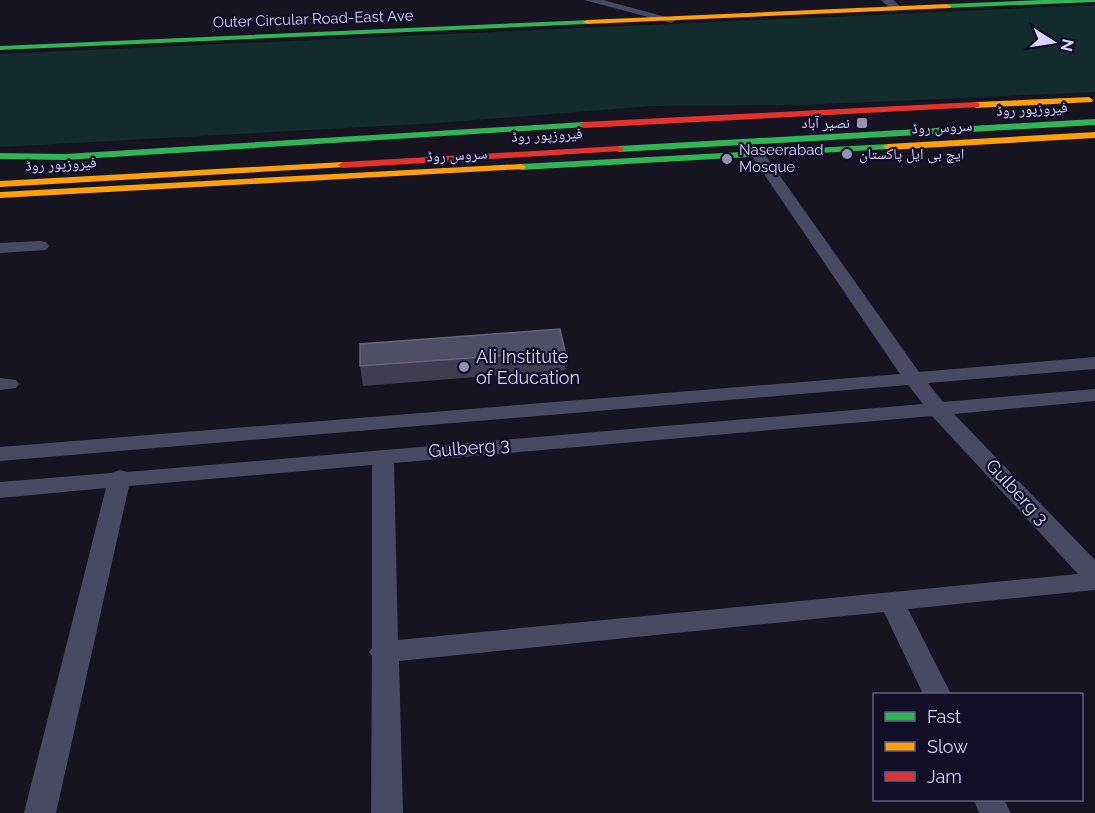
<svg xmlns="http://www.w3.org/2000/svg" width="1095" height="813" font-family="Raleway,'Noto Naskh Arabic',sans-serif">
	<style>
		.green { fill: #132c2d }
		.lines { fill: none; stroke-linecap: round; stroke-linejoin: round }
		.street { fill: #4a4962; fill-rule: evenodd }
		.fast { fill: #30b455; fill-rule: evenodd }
		.slow { fill: #ff9f0a; fill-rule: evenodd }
		.jam { fill: #e5322d; fill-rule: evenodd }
		.wall { fill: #403d50 }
		.building { fill: #504e63; stroke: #66637b; stroke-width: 1.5 }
		.poi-dot { fill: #9591b1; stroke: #130f26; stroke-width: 2 }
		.labels { text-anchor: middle; stroke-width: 4.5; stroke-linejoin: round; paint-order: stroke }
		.far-street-label { font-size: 15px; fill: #d9d4ff; stroke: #130f26 }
		.far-poi-label { font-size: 15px; fill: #d9d4ff; stroke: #130f26; text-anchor: start }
		.poi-label { font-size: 18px; fill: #d9d4ff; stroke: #130f26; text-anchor: start }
		.street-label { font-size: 18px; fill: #d9d4ff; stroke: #130f26 }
	</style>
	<rect width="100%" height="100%" fill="#161421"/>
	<polygon class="green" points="1095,5 1095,92 800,105 652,106 438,123 0,147 0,54"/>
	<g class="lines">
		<g class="street">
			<polygon points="584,0 603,0 677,20 671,23"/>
			<polygon points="881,0 893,0 903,9 893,11"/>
			<path d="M 758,151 L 763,152 L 919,372 L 1095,357 L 1095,369 L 928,383 L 943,402 L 1095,389 L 1095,401 L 954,414 L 1095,560 L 1095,590 L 908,609 L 951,694 L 923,694 L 884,612 L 399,661 L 403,813 L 371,813 L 372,656 L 369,652 L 372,648 L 372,465 L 129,486 L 56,813 L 24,813 L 106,488 L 0,498 L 0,482 L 111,473 L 120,470 L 127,472 L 923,404 L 908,385 L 0,461 L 0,447 L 900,374 L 751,155 ZM 932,416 L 1078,574 L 398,640 L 394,463 Z"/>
			<polygon points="40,241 46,242 49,246 46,250 0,253 0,243"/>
			<polygon points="0,378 16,380 19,384 16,388 0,390"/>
			<polygon points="974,800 1004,800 1011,813 979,813"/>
		</g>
		<g class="fast">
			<polygon points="1042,0 1095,0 1095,2 947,8 943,6 947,4"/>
			<polygon points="590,20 590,24 587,24 0,50 0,46"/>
			<polygon points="1095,119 1095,125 619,152 614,149 619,146"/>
			<polygon points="584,122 587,123 587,127 65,160 0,159 0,153 65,154"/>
			<polygon points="888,144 893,147 891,149 521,170 516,167 521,164"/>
		</g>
		<g class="slow">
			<polygon points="947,4 951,6 950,8 587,24 583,22 587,20"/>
			<polygon points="1089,97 1093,100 1092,102 976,108 972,105 976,102"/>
			<polygon points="1095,132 1095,138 888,150 883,147 888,144"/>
			<polygon points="343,162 346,163 346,167 0,187 0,181"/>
			<polygon points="521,164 526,167 524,169 0,198 0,192"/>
		</g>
		<g class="jam">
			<polygon points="976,102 979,103 979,107 584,128 579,125 584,122"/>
			<polygon points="619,146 624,149 622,151 343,168 338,165 343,162"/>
		</g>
	</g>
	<polygon class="wall" points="565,351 565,370 363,386 360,366"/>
	<polygon class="building" points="560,329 565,351 360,366 360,344"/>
	<g class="poi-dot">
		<rect x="856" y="117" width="12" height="12" rx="3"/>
		<circle cx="847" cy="154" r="6"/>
		<circle cx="727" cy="159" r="6"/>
		<circle cx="464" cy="367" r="6"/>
	</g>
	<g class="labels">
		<g class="far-street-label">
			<text transform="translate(313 19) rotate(-2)" y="5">Outer Circular Road-East Ave</text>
			<text transform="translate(1032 109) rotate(-3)" y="5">فیروزپور روڈ</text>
			<text transform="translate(942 127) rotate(-3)" y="5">سروس روڈ</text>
			<text transform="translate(547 135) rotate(-3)" y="5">فیروزپور روڈ</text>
			<text transform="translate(457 155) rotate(-3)" y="5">سروس روڈ</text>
			<text transform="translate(61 164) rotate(-3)" y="5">فیروزپور روڈ</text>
		</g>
		<g class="far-poi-label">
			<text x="850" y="128" text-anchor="end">نصیر آباد</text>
			<text x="739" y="155">Naseerabad<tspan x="739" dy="17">Mosque</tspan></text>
			<text x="859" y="159">ایچ بی ایل پاکستان</text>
		</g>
		<g class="poi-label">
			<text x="476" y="363">Ali Institute<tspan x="476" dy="21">of Education</tspan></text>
		</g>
		<g class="street-label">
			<text transform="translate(469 448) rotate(-5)" y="6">Gulberg 3</text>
			<text transform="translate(1017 492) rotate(47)" y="6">Gulberg 3</text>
		</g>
	</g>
	<rect x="873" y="693" width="210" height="108" fill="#130f26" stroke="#625e7d" stroke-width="1.5"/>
	<rect x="885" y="712" width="30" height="9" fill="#30b455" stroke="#625e7d" stroke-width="1.5"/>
	<text x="927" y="723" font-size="18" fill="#d9d4ff">Fast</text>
	<rect x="885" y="742" width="30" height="9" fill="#ff9f0a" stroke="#625e7d" stroke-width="1.5"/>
	<text x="927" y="753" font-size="18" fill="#d9d4ff">Slow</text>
	<rect x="885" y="772" width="30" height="9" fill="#e5322d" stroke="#625e7d" stroke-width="1.5"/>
	<text x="927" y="783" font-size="18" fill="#d9d4ff">Jam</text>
	<g transform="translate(1053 42) rotate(102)" stroke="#130f26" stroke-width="4.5" paint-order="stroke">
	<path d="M0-4.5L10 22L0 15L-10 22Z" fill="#d9d4ff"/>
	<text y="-9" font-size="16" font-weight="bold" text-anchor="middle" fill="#d9d4ff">N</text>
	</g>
</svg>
